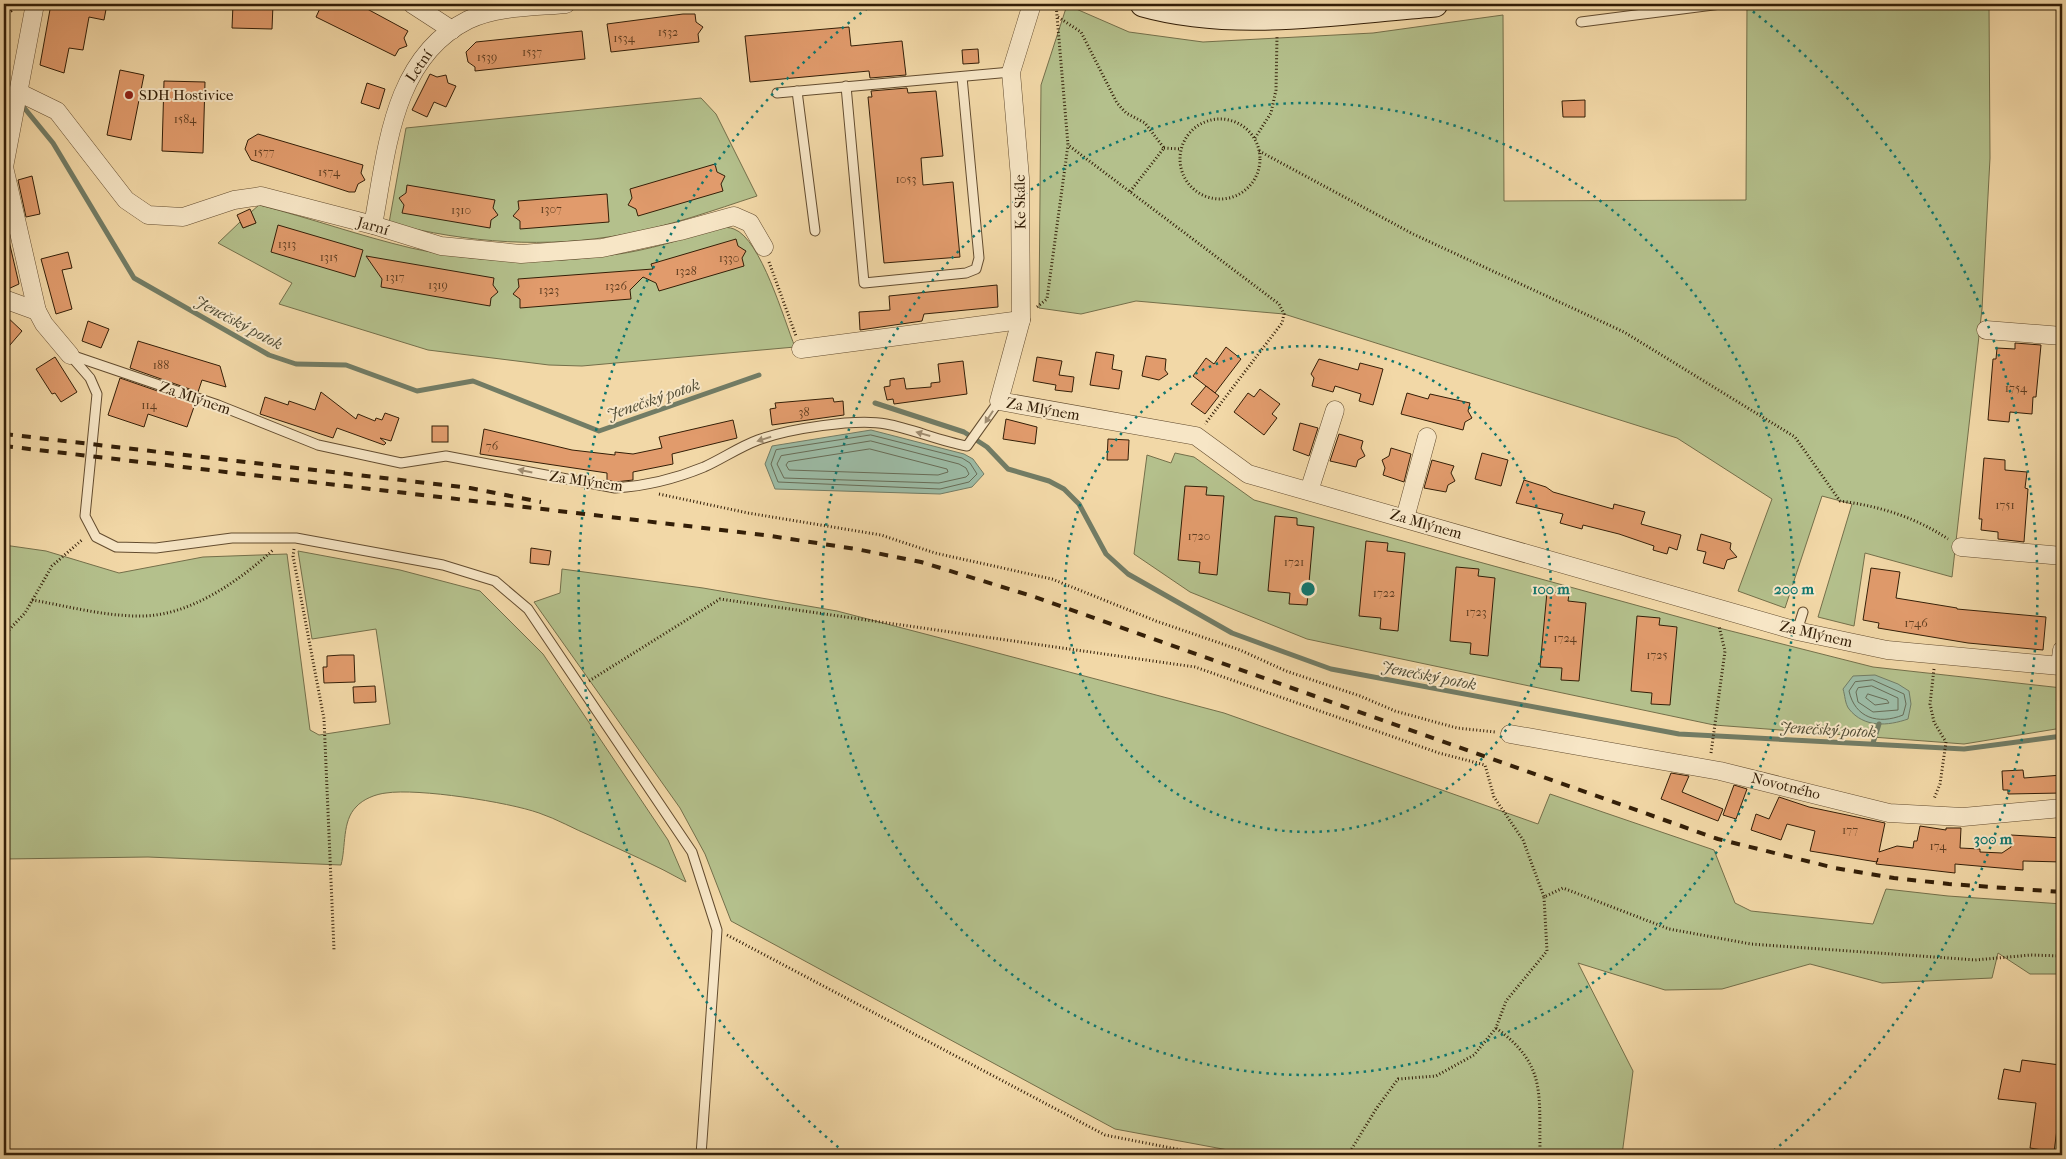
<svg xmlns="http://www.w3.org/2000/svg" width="2066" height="1159" font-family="'IM FELL French Canon',serif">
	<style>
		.green { fill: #b4c08c; stroke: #746f4a }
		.water { fill: #9cbaa4; stroke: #727c65 }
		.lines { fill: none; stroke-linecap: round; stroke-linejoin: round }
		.shore { stroke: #686c56; stroke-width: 1 }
		.stream { stroke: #727c65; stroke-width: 5 }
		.building { fill: #e19b6c; stroke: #331e07 }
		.lane-casing { stroke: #634c2f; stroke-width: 11 }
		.street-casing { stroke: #634c2f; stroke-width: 19 }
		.secondary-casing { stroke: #331e07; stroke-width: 27 }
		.path { stroke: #331e07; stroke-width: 3; stroke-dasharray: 1 2.5; stroke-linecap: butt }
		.lane { stroke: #f7e6c6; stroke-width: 9 }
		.street { stroke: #f7e6c6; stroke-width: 18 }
		.secondary { stroke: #f7e6c6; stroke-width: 25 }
		.rail { stroke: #331e07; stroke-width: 4; stroke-dasharray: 9 9; stroke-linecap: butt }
		.oneway { fill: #9f8c70 }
		.ring { fill: none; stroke: #0f766e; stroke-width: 2.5; stroke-dasharray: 2.5 5 }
		.poi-dot { fill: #8f2418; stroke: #f7e6c6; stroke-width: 2 }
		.labels { text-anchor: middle; stroke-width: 4; stroke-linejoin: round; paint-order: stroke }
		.number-label { font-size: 12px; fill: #5e3d20 }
		.street-label { font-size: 15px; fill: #331e07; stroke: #f7e6c6 }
		.poi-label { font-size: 15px; fill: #331e07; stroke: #f7e6c6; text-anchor: start }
		.water-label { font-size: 16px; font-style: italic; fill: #524d36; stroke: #f7e6c6 }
		.centre { fill: #0f766e; stroke: #f7e6c6; stroke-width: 2.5 }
		.ring-label { font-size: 15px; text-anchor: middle; font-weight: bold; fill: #0f766e; stroke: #f7e6c6; stroke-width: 4; stroke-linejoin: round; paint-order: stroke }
	</style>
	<rect width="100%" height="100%" fill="#f2d8a7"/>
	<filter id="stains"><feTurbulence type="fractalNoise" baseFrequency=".004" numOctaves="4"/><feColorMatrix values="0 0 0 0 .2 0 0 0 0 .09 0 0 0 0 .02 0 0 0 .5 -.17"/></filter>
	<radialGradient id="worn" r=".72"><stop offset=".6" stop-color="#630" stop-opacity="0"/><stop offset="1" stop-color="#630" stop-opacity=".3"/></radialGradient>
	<g class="green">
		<polygon points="1747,4 1989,4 1990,158 1982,309 1952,577 1865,553 1854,626 1818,617 1852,504 1822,496 1785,608 1738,591 1772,499 1677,438 1284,314 1136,301 1081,314 1039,308 1041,85 1067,5 1129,32 1203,42 1373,33 1503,15 1504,201 1746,200"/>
		<path d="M 701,98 L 716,114 L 757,196 C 714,210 670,226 626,234 C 546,249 468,243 389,223 L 406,128 Z"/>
		<path d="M 259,205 C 310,218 360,236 411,248 C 474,262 539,265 602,256 C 625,254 647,249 669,243 C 688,238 715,222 734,229 C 761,239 784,320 795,347 L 582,366 L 549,365 L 428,350 L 279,304 L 292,283 L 218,243 L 240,222 L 243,228 L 256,223 L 251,212 Z"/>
		<polygon points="1175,453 1194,457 1254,500 1719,628 1873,667 2062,688 2062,728 1964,744 1714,725 1307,639 1190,592 1134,554 1147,455 1171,463"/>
		<path d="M 4,545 L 46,551 L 119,573 L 203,557 L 287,554 L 310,730 L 319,735 L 390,724 L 376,629 L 312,639 L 298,551 L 400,570 L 480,591 L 543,654 L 668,840 L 686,882 C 656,865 623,851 591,836 C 574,829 557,819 539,813 C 508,802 418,788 386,793 C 376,794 363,799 356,807 C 342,821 346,847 341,865 L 148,857 L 4,859 Z"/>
		<polygon points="562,569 703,588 837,611 971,646 1224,713 1538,824 1550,794 1714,850 1735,903 1751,911 1873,924 1886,889 1948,896 2062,904 2062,974 2030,974 1998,953 1992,978 1882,983 1810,964 1722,989 1665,990 1578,963 1633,1071 1622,1155 1255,1155 1115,1129 731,921 705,854 680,808 534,602 560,593"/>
	</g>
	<g class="water">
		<polygon points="871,430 964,454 973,459 984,474 972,487 940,494 775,489 765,464 772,446"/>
		<path d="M 1875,675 L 1898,684 L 1909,691 L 1911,704 L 1908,719 C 1888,726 1864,728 1849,709 C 1845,704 1845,695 1843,689 L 1853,676 Z"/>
	</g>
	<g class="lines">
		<g class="shore">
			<polygon points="871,435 962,458 970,463 977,474 969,482 940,489 778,482 771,464 776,450"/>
			<polygon points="871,441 959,464 966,468 969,474 966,477 939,483 784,478 777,464 781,456"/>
			<polygon points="870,449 947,469 948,472 938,475 789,470 786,465 788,462"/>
			<path d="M 1873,680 L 1904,694 L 1906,704 L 1903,715 C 1878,725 1855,718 1849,691 L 1855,682 Z"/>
			<polygon points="1872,686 1898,698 1898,710 1873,712 1858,702 1856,692 1858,688"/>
			<polygon points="1868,694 1887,700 1889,703 1875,705 1866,698"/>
		</g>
		<g class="stream">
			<polyline points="4,84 14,96"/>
			<polyline points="21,104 53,143 134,278 269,355 296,364 346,365 417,391 473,381 599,431 759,375"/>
			<polyline points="875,403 964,432 987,447 1008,469 1049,481 1064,489 1079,504 1106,554 1128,574 1232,633 1331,669 1679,734 1964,749 2062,736"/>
			<polyline points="1873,743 1879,724"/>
		</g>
	</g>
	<g class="building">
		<polygon points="51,4 107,4 104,20 89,17 83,50 69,48 64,73 40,65"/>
		<polygon points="233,4 273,4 272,29 232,28"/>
		<polygon points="322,4 358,4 408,31 404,38 407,46 399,49 395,56 316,17"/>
		<polygon points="683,14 695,14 696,22 703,27 698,34 699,42 611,52 607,24"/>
		<polygon points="849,27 851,46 902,41 906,75 870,78 869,71 750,82 745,36"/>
		<polygon points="582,31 585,59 475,71 475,67 468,62 466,52 476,42"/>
		<polygon points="978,49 979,63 963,64 962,50"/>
		<polygon points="120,70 144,75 131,140 107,135"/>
		<polygon points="430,74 437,77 446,75 448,83 456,86 446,107 434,102 427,117 412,110"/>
		<polygon points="164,81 205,82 203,153 162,151"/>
		<polygon points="367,83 385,89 379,109 361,103"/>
		<polygon points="907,88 908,93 936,91 943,156 921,158 923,185 953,182 960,257 884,263 868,97 872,97 871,91"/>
		<polygon points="1585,100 1585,117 1563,117 1562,101"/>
		<polygon points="258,134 363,165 361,173 365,180 358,184 355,192 349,192 251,160 245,149 248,140"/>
		<polygon points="715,164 717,172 725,176 721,184 723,191 638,216 636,209 628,205 632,198 630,189"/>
		<polygon points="32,176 40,214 26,217 18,180"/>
		<polygon points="407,185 495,200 493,208 498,215 491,220 490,228 402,213 404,205 399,198 406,193"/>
		<polygon points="607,194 609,222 520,229 520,221 513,216 519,209 518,201"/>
		<polygon points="250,209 256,223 243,228 237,215"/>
		<polygon points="278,225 363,250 355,277 271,252"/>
		<polygon points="736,239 738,246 746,251 742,258 744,266 659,291 656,283 643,277 630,290 631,299 520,308 520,299 513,294 519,287 518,279 653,269 651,264"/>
		<polygon points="4,241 9,241 19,284 8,289 4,289"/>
		<polygon points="68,252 72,268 62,270 72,309 56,314 41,259"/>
		<polygon points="366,256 494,278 493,285 498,292 491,298 490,306 381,287 382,279"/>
		<polygon points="997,285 998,307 924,314 922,321 860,330 859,312 890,310 889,296"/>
		<polygon points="4,314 22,331 4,352"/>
		<polygon points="88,321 109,329 101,348 82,341"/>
		<polygon points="138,341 220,366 226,387 202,380 198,392 130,368"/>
		<polygon points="2015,343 2041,345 2036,397 2033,397 2032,414 2010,412 2009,422 1988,420 1993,359 1996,359 1997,348 2015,349"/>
		<polygon points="1226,347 1241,359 1215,393 1193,376 1206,358 1214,364"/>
		<polygon points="1096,352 1114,355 1112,369 1122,371 1119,389 1090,385"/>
		<polygon points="1146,356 1166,359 1165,370 1168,374 1159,380 1142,376"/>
		<polygon points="55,357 77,392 61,402 55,393 52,394 36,369"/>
		<polygon points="1037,357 1062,361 1059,375 1074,377 1072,392 1055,390 1056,385 1033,381"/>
		<polygon points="1319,359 1358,370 1360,363 1383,369 1373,405 1359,401 1361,394 1335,386 1333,392 1312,386 1314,378 1311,374"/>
		<polygon points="963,361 967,394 894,404 893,399 887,400 884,387 890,386 890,380 904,378 906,389 931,387 931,383 940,382 938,364"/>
		<polygon points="120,378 195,404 187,427 148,414 144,427 108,415"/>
		<polygon points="1206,386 1219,396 1205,414 1191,404"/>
		<polygon points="1260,389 1280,404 1272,414 1277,418 1264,435 1234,412 1248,393 1254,397"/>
		<polygon points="321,392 356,419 358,414 375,421 376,418 382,420 385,413 399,418 391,441 380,438 386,443 384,445 337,428 333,438 260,414 265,397 288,405 289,401 315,410"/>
		<polygon points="1407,393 1428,399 1430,394 1470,403 1468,411 1472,418 1465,422 1463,430 1401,414"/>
		<polygon points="833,398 834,402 843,401 844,415 772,425 770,409 776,408 775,403"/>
		<polygon points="1006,419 1037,427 1035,444 1003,439"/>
		<polygon points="733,420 737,438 672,454 673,464 633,472 633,480 615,482 607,480 607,473 480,454 484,429 572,450 615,455 615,452 633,454 662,448 659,437"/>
		<polygon points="1300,423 1318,428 1309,456 1293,450"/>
		<rect x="432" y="426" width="16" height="16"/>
		<polygon points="1339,434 1363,441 1361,448 1365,456 1358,460 1356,467 1330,461"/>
		<polygon points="1108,439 1129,440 1128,460 1107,460"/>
		<polygon points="1391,448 1411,454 1404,482 1383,475 1385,468 1382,460 1389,456"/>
		<polygon points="1482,453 1508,460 1501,486 1475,479"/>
		<polygon points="1984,458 2005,460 2005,470 2027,472 2025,488 2028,489 2024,542 1998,539 1998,532 1981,530 1982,519 1979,519"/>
		<polygon points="1432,460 1454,466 1451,473 1455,481 1448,485 1446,492 1424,488"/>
		<polygon points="1524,480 1546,487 1553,492 1613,509 1614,504 1645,512 1641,524 1681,535 1677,550 1669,547 1667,554 1653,550 1654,546 1619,534 1583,525 1582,529 1560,523 1563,514 1516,503"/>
		<polygon points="1185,486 1207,487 1206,495 1224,496 1217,575 1199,573 1200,562 1178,560"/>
		<polygon points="1275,516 1297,518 1297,525 1314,527 1307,605 1289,604 1290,593 1268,591"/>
		<polygon points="1701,534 1731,543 1730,549 1737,557 1727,560 1724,569 1703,563 1706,552 1697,550"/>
		<polygon points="1366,541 1388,543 1387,551 1405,553 1398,631 1380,629 1381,618 1359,616"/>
		<polygon points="531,548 551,551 549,565 530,563"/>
		<polygon points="1456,567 1479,569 1478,576 1495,578 1488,656 1470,654 1471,643 1450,641"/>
		<polygon points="1871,568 1900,572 1896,598 1957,608 1957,609 2046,617 2043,650 1968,643 1878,628 1879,623 1863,620"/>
		<polygon points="1547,592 1569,594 1568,601 1586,603 1579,681 1561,680 1562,668 1540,667"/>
		<polygon points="1637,616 1660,618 1659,625 1677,627 1670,705 1651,704 1652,693 1631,691"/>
		<polygon points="341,655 354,655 355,682 324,683 323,667 327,667 327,656"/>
		<polygon points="375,686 376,702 354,703 353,687"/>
		<polygon points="2023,770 2024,778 2062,775 2062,793 2008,794 2008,790 2003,790 2002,771"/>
		<polygon points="1671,773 1689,776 1682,792 1723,809 1718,821 1661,799"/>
		<polygon points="1734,785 1747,789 1736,819 1723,815"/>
		<polygon points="1779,797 1809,807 1885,823 1879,852 1897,846 1913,848 1914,841 1917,841 1920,826 1946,830 1946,828 1961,828 1960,848 1980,849 1980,852 2002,853 2011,847 2011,835 2062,838 2062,862 2023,861 2023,870 1955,864 1955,873 1876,864 1878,858 1877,862 1810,851 1815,831 1787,824 1781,840 1751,830 1756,814 1769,819"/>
		<polygon points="2022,1060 2060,1065 2062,1091 2054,1152 2030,1148 2036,1103 1998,1099 2004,1069 2020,1072"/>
	</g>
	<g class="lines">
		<g class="lane-casing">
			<g id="lane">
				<polyline points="1581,22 1721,4"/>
				<polyline points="846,86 864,283 966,273 976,269 979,258 962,77"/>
				<polyline points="797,91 815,231"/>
				<polyline points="777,93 1011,72"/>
				<polyline points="70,355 90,378 97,394 85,516 96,537 116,547 156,548 232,538 296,538 443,565 495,581 528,609 692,852 717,930 701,1155"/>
				<path d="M 71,355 L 218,405 L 318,445 L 401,463 L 446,456 L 615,488 C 646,486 675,479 704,467 C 722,459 739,447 758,440 C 788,429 856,418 886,424 C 913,429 939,441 967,446 L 999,401"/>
				<polyline points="1797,631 1803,612"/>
			</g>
		</g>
		<g class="street-casing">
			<g id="street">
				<polyline points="35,4 4,167 37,311 44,324 70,355"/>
				<polyline points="412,4 452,30"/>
				<polyline points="1032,4 1011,72 1020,178 1021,320 999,401 1196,436 1248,474 1797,631 1887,650 2060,666 2062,650"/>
				<polyline points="18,92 57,111 126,200 148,215 183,217 234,200 261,196 373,225 441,246 521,254 602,248 680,231 734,216 750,223 764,247"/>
				<path d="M 373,225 C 387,151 392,58 468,20 C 497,6 535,7 566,4"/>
				<polyline points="4,299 37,311"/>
				<polyline points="1986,330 2062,336"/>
				<polyline points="801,349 1021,320"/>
				<polyline points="1309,491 1335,410"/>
				<polyline points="1405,518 1427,437"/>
				<polyline points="1961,547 2062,556"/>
				<polyline points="1510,734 1720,771 1889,813 1963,817 2062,808"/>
			</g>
		</g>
		<g class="secondary-casing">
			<path id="secondary" d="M 1143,4 C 1235,30 1340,11 1435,4"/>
		</g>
		<g class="path">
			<polyline points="1056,4 1068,145 1279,304 1284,314 1282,323 1205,424"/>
			<polyline points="4,12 11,11 18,4"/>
			<polyline points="1058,17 1081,32 1117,103 1126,113 1145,123 1164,148 1129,193"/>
			<circle cx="1220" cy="159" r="40"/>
			<polyline points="1255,138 1271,113 1276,90 1277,37"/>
			<polyline points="1164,148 1181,149"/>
			<path d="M 1259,151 L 1413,234 L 1624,332 L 1795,437 L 1840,501 C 1879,506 1915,517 1948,539"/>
			<polyline points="769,262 796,336"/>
			<polyline points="1037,307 1047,299 1068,145"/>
			<polyline points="659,494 748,513 881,535 935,553 1052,579 1156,621 1240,650 1286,671 1360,696 1395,711 1457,728 1495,732"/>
			<polyline points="294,549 293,556 324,719 334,950"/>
			<path d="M 32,600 C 67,606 103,616 139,616 C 188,617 238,582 273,550"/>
			<polyline points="4,635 25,613 52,566 83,539"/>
			<polyline points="1934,669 1930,704 1934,722 1946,742 1940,784 1934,799"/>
			<polyline points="589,681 720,599 1195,667 1439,753 1485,765 1494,797 1523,840 1544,897"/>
			<polyline points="1711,753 1725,651 1719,626"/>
			<polyline points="727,935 1105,1135 1207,1155"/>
			<path d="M 1496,1028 C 1546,1064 1539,1093 1540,1148"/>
			<polyline points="1348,1155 1376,1109 1398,1079 1436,1076 1474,1055 1496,1028 1506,1001 1547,951 1544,897 1563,888 1669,929 1751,944 1975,960 2031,955 2062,956"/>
		</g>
		<use href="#lane" class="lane"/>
		<use href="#street" class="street"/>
		<use href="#secondary" class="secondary"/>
		<g class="rail">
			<polyline points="4,434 470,488 541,502"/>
			<polyline points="4,446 764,535 856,549 921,562 1035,597 1718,839 1835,868 1894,878 1949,884 2062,892"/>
		</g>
	</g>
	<defs><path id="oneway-solid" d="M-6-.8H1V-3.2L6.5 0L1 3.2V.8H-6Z" transform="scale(1.25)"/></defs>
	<g class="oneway">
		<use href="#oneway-solid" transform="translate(989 417) rotate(123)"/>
		<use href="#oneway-solid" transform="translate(923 434) rotate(-164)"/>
		<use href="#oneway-solid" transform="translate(764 439) rotate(163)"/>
		<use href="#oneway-solid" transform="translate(525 471) rotate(-168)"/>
	</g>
	<g class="ring">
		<circle cx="1308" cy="589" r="243"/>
		<circle cx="1308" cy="589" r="486"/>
		<path d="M844 1152A729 729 0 0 1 869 7M1747 7A729 729 0 0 1 1772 1152"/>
	</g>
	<circle class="poi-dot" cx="129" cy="95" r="5"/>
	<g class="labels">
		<g class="number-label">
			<text x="668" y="36">1532</text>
			<text x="624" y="42">1534</text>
			<text x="532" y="56">1537</text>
			<text x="487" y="61">1539</text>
			<text x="185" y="123">1584</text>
			<text x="264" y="156">1577</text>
			<text x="329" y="176">1574</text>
			<text x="906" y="183">1053</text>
			<text x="551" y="213">1307</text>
			<text x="461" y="214">1310</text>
			<text x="287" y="248">1313</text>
			<text x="329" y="261">1315</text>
			<text x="729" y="262">1330</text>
			<text x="686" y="275">1328</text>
			<text x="395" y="281">1317</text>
			<text x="438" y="289">1319</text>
			<text x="616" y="290">1326</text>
			<text x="549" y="294">1323</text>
			<text x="161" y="369">188</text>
			<text x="2016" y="392">1754</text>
			<text x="149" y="409">114</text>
			<text x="804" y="416">38</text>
			<text x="492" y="450">76</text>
			<text x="2005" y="509">1751</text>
			<text x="1199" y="540">1720</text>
			<text x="1294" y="566">1721</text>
			<text x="1384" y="597">1722</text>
			<text x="1476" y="616">1723</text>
			<text x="1916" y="627">1746</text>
			<text x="1565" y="642">1724</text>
			<text x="1657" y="659">1725</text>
			<text x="1850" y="834">177</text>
			<text x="1938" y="850">174</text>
		</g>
		<g class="street-label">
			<text transform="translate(419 66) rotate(-56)" y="5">Letní</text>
			<text transform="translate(1020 202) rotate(-91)" y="5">Ke Skále</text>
			<text transform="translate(373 226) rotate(16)" y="5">Jarní</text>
			<text transform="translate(195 398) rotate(19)" y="5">Za Mlýnem</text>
			<text transform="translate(1043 409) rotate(10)" y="5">Za Mlýnem</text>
			<text transform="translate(586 481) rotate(8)" y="5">Za Mlýnem</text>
			<text transform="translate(1426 524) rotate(16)" y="5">Za Mlýnem</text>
			<text transform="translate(1816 634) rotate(13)" y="5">Za Mlýnem</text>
			<text transform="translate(1786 786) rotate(14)" y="5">Novotného</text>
		</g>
		<g class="poi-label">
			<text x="139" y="100">SDH Hostivice</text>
		</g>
		<g class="water-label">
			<text transform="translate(239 322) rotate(28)" y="6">Jenečský potok</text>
			<text transform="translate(653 399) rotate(-19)" y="6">Jenečský potok</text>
			<text transform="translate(1429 675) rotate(11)" y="6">Jenečský potok</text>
			<text transform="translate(1828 729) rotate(3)" y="6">Jenečský potok</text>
		</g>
	</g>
	<circle cx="1308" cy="589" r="8" class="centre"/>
	<g class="ring-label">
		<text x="1551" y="594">100 m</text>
		<text x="1794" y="594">200 m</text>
		<text x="1993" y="844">300 m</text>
	</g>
	<rect width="2066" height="1159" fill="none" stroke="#f2d8a7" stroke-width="20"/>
	<rect x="5" y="5" width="2056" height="1149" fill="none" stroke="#331e07" stroke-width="2.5"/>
	<rect x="10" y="10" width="2046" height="1139" fill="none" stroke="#331e07"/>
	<rect width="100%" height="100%" filter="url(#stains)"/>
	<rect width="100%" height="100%" fill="url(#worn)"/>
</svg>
